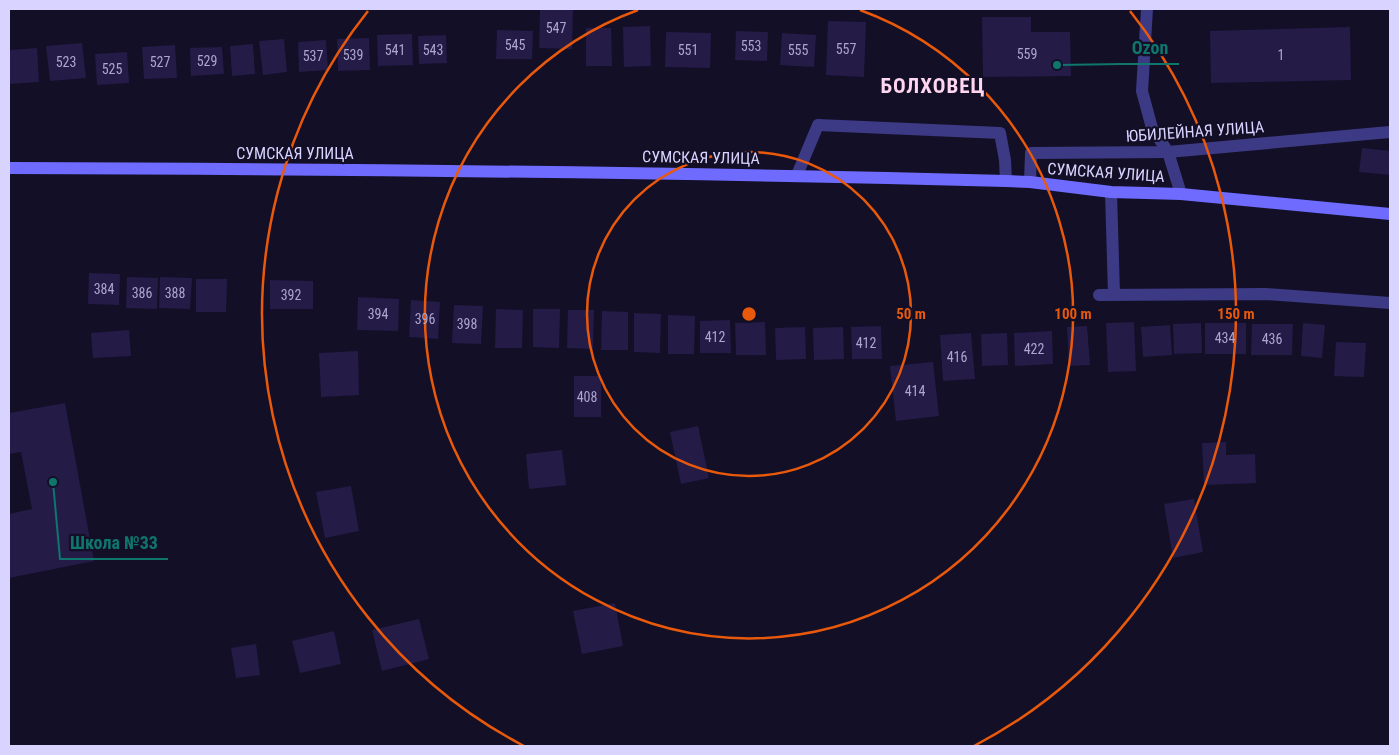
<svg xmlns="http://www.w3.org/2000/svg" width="1399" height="755" font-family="'Roboto Condensed',sans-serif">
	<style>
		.building { fill: #241b47 }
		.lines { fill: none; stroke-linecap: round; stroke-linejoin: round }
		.lane { stroke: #3d3a85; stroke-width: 12 }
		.street { stroke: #3d3a85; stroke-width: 12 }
		.secondary { stroke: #6f6bff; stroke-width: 12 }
		.ring { fill: none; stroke: #e8590c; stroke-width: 2.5 }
		.labels { text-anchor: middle; stroke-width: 4.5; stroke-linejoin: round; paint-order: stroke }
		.number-label { font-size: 14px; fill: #aca6d1 }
		.street-label { font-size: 16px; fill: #d9d4ff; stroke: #130f26 }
		.district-label { font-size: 21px; font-weight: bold; letter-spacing: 1px; fill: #ffd6f0; stroke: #130f26 }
		.centre { fill: #e8590c; stroke: #130f26; stroke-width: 2.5 }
		.ring-label { font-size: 15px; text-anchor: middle; font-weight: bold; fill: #e8590c; stroke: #130f26; stroke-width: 4.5; stroke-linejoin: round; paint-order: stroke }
		.leader { fill: none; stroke: #0f766e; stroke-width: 2 }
		.callout-dot { fill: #0f766e; stroke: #130f26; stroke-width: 2 }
		.callout-label { font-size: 18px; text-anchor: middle; font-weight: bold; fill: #0f766e; stroke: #130f26; stroke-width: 4.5; stroke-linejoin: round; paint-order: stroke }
	</style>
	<rect width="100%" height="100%" fill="#130f26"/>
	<g class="building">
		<polygon points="540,9 573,9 572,49 539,48"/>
		<polygon points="982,17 1031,17 1031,32 1070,32 1071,76 983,77"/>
		<polygon points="828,21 866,22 864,77 826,75"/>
		<polygon points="650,26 651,66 624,67 623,27"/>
		<polygon points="1350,27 1351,80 1211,83 1210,31"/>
		<polygon points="586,28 611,28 612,66 586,66"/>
		<polygon points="497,30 533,31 532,59 496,59"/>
		<polygon points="736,31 768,32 767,61 735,60"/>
		<polygon points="666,32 711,33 710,68 665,67"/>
		<polygon points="782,33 816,35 814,67 780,65"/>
		<polygon points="412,34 413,65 378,66 377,35"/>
		<polygon points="446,35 447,63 419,64 418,36"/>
		<polygon points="369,38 370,70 338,71 337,39"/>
		<polygon points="284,39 287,72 263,75 259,41"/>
		<polygon points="326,40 328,70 299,72 298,42"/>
		<polygon points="82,43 86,78 50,81 46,46"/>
		<polygon points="253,44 255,74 232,76 230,46"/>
		<polygon points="175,45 177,78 144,79 142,47"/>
		<polygon points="222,47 224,74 191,76 190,48"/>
		<polygon points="37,48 39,82 9,84 9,50"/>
		<polygon points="127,52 129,83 97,85 95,54"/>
		<polygon points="1362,148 1390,151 1390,175 1359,172"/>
		<polygon points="89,273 120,274 119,305 88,304"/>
		<polygon points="127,277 158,278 157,309 126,308"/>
		<polygon points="160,277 192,278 190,309 159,308"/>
		<polygon points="196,279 227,279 226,312 196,312"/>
		<polygon points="270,280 313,281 313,309 270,309"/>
		<polygon points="358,297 399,299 398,331 357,330"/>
		<polygon points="411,300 440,302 438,339 409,337"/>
		<polygon points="454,305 483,306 481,344 452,343"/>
		<polygon points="496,309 523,310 522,348 495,348"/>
		<polygon points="533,309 560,309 559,348 533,347"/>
		<polygon points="568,310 594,310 593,349 567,348"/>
		<polygon points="602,311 628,312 628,350 601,350"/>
		<polygon points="634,313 661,314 660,353 634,352"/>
		<polygon points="668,315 695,316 694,354 668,354"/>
		<polygon points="730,320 731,353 700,353 700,321"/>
		<polygon points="765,322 766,355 736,355 735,323"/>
		<polygon points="1134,322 1136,371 1108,372 1106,323"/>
		<polygon points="1201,323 1202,353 1174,354 1173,324"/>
		<rect x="1205" y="323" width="41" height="31"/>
		<polygon points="1303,323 1325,325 1322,358 1301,356"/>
		<polygon points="1252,324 1293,324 1292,355 1251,355"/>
		<polygon points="1170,325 1172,355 1143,357 1141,327"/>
		<polygon points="881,326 882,359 852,359 851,327"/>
		<polygon points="1087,326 1090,365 1069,366 1067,327"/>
		<polygon points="805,327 806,359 776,360 775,328"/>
		<polygon points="843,327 844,359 814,360 813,328"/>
		<polygon points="129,330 131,356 93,358 91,333"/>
		<polygon points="1052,331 1053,364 1015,366 1014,333"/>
		<polygon points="971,333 975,379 943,381 940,335"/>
		<polygon points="1007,333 1008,365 982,366 981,334"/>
		<polygon points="1336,342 1366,343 1364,377 1334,376"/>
		<polygon points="358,351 359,395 321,397 319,353"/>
		<polygon points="933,362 939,416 896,421 890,366"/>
		<rect x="574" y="376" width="27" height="41"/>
		<polygon points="65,403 94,561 9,578 9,514 32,509 21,452 9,454 9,413"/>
		<polygon points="698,426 709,478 681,484 670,432"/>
		<polygon points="1226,442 1226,455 1255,454 1256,483 1204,485 1202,443"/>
		<polygon points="562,450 566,485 529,489 526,454"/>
		<polygon points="351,486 359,531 325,538 316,492"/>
		<polygon points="1194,499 1203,552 1173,558 1164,504"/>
		<polygon points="615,603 623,646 582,654 573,611"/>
		<polygon points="419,619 429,659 382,671 372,630"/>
		<polygon points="334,631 341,664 300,673 292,641"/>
		<polygon points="256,644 260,675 236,678 231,648"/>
	</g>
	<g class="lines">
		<polyline class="lane" points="797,175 818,125 1000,133 1005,160 1006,181"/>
		<g class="street">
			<polyline points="1147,9 1142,91 1152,128 1168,152 1181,194"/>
			<polyline points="1030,182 1031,153 1168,152 1390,132"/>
			<polyline points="1111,192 1114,294"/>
			<polyline points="1099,295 1266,294 1390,303"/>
		</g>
		<path class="secondary" d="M 9,168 C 341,169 673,172 1006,181 L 1030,182 L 1111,192 L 1181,194 L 1390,214"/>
	</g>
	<g class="ring">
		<circle cx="749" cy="314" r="162"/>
		<path d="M860 10A324 324 0 1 1 638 10"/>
		<path d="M524 746A487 487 0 0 1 368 11M1130 11A487 487 0 0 1 974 746"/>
	</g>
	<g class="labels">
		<g class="number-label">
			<text x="556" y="33">547</text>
			<text x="515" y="50">545</text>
			<text x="751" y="51">553</text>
			<text x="846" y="54">557</text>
			<text x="395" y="55">541</text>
			<text x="433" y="55">543</text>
			<text x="688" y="55">551</text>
			<text x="798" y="55">555</text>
			<text x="1027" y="59">559</text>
			<text x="353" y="60">539</text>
			<text x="1281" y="60">1</text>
			<text x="313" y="61">537</text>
			<text x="207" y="66">529</text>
			<text x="66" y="67">523</text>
			<text x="160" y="67">527</text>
			<text x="112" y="74">525</text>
			<text x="104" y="294">384</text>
			<text x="142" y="298">386</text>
			<text x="175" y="298">388</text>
			<text x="291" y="300">392</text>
			<text x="378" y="319">394</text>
			<text x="425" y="324">396</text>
			<text x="467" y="329">398</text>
			<text x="715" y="342">412</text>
			<text x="1225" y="343">434</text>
			<text x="1272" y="344">436</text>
			<text x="866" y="348">412</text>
			<text x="1034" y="354">422</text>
			<text x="957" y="362">416</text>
			<text x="915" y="396">414</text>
			<text x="587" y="402">408</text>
		</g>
		<g class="street-label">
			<text transform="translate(1195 131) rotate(-4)" y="6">ЮБИЛЕЙНАЯ УЛИЦА</text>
			<text x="295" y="159">СУМСКАЯ УЛИЦА</text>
			<text transform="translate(701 157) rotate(1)" y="6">СУМСКАЯ УЛИЦА</text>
			<text transform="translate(1106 172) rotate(4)" y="6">СУМСКАЯ УЛИЦА</text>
		</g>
		<g class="district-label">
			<text x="933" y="93">БОЛХОВЕЦ</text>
		</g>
	</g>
	<circle cx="749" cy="314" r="8" class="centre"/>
	<g class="ring-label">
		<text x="911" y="319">50 m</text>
		<text x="1073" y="319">100 m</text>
		<text x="1236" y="319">150 m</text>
	</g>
	<path class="leader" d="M1057 65L1122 64H1179M53 482L60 559H168"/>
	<g class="callout-dot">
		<circle cx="1057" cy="65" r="5"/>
		<circle cx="53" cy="482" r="5"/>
	</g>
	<g class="callout-label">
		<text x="1150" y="54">Ozon</text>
		<text x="114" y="549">Школа №33</text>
	</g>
	<rect width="1399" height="755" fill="none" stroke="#d9d4ff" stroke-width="20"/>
</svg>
